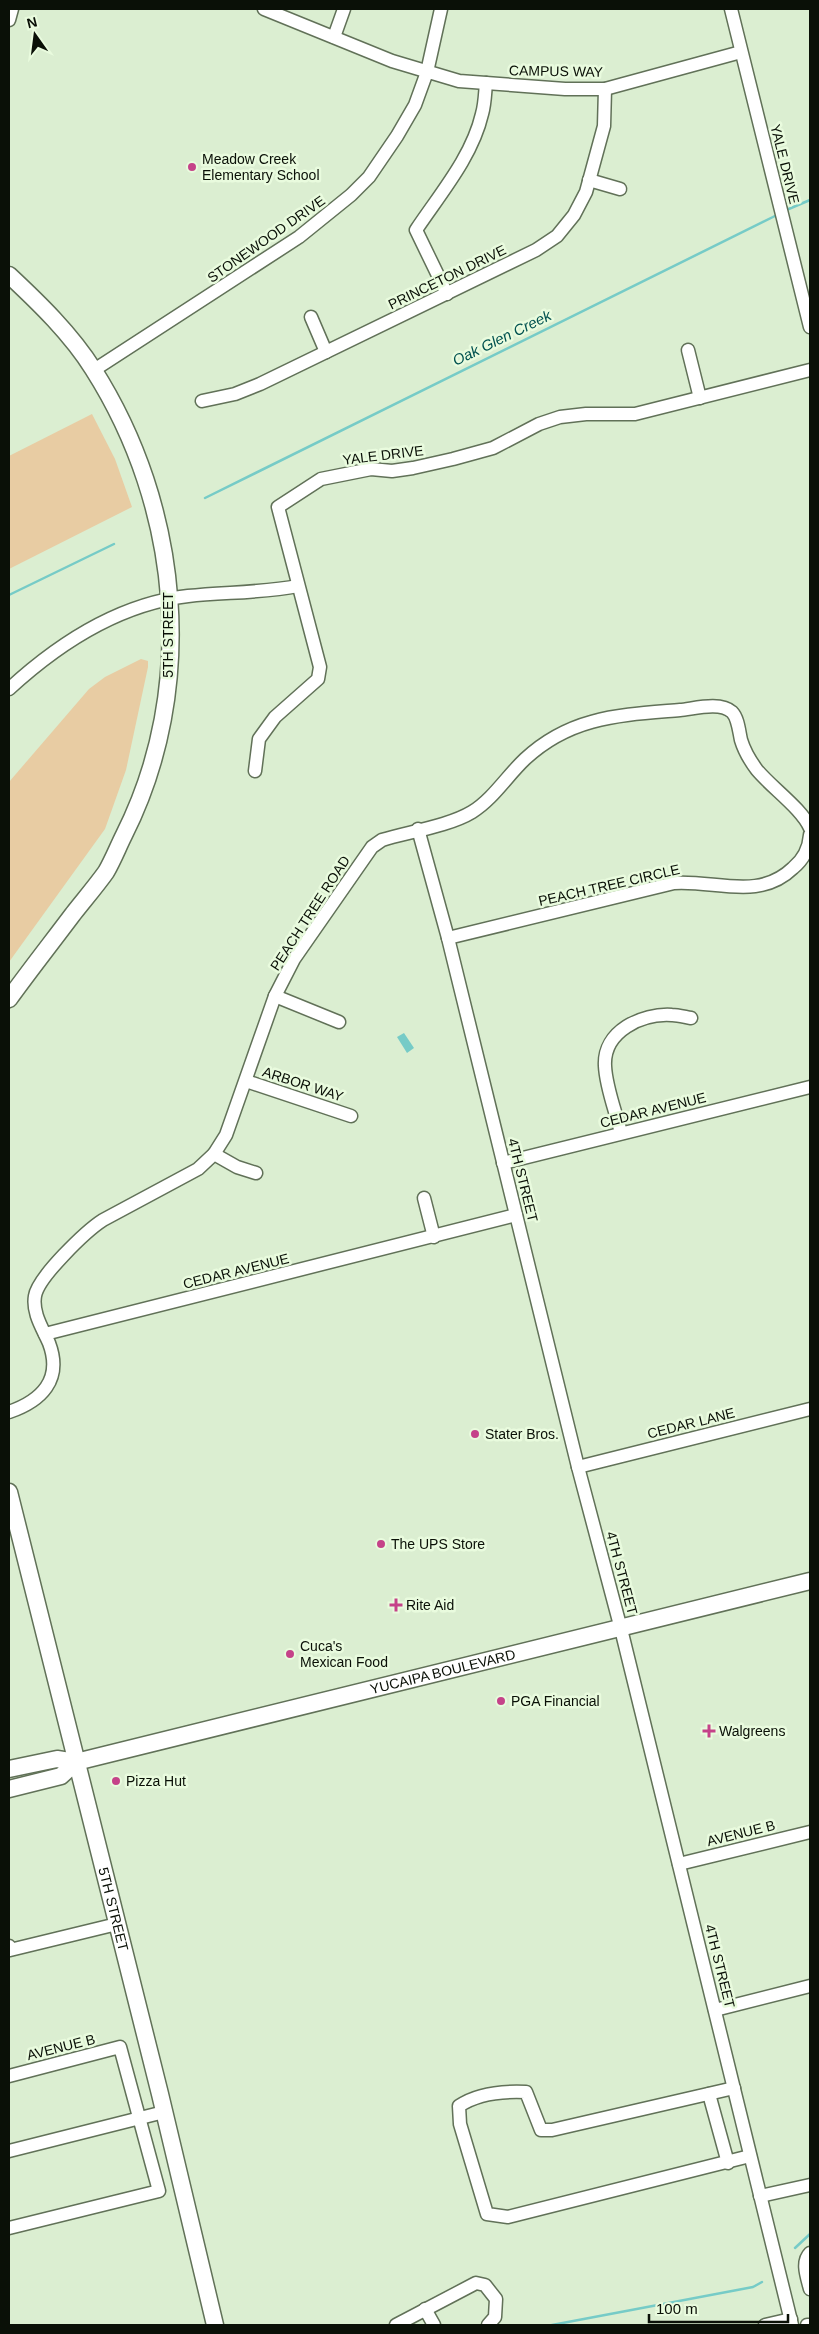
<svg xmlns="http://www.w3.org/2000/svg" width="819" height="2334" font-family="Helvetica,sans-serif">
	<style>
		.green { fill: #e8cca3 }
		.water { fill: #76cbc7 }
		.lines { fill: none; stroke-linecap: round; stroke-linejoin: round }
		.stream { stroke: #76cbc7; stroke-width: 2.5 }
		.minor-casing { stroke: #617158; stroke-width: 15 }
		.major-casing { stroke: #617158; stroke-width: 19 }
		.minor { stroke: #fff; stroke-width: 12 }
		.major { stroke: #fff; stroke-width: 16 }
		.poi-dot { fill: #c54289; stroke: #e9fbde; stroke-width: 2 }
		.labels { text-anchor: middle; stroke-width: 5; stroke-linejoin: round; paint-order: stroke }
		.street-label { font-size: 14px; fill: #0a1007; stroke: #e9fbde }
		.poi-label { font-size: 14px; fill: #0a1007; stroke: #e9fbde; text-anchor: start }
		.water-label { font-size: 15px; font-style: italic; fill: #00514f; stroke: #e9fbde }
	</style>
	<rect width="100%" height="100%" fill="#dbeed1"/>
	<g class="green">
		<polygon points="92,414 115,459 132,507 9,569 9,456"/>
		<polygon points="141,659 148,661 148,667 126,770 105,829 9,962 9,782 89,689 105,677"/>
	</g>
	<polygon class="water" points="404,1033 414,1048 407,1053 397,1037"/>
	<g class="lines">
		<g class="stream">
			<polyline points="784,211 810,200"/>
			<polyline points="205,498 777,215"/>
			<polyline points="9,595 114,544"/>
			<polyline points="795,2248 810,2234"/>
			<polyline points="552,2325 753,2287 762,2282"/>
		</g>
		<g class="minor-casing">
			<g id="minor">
				<polyline points="264,9 392,61 459,81 486,83 565,89 605,89 741,52"/>
				<polyline points="731,9 810,327"/>
				<polyline points="9,20 12,9"/>
				<polyline points="334,37 344,9"/>
				<polyline points="589,180 620,189"/>
				<path d="M 447,294 L 416,230 C 440,194 472,157 482,114 C 485,104 485,93 486,83"/>
				<polyline points="311,317 326,352"/>
				<polyline points="688,350 700,398"/>
				<polyline points="94,370 299,237 351,195 369,177 397,136 415,105 427,72 441,9"/>
				<polyline points="202,401 235,394 260,384 536,250 557,236 574,215 586,192 604,126 605,89"/>
				<path d="M 9,689 C 59,643 119,604 188,596 C 225,592 262,593 298,586"/>
				<polyline points="255,771 259,739 275,717 318,679 320,667 278,507 321,479 371,469 392,471 413,468 453,459 493,448 539,424 560,417 586,414 635,414 810,370"/>
				<polyline points="418,829 448,938 578,1467 621,1629 792,2325"/>
				<path d="M 448,938 L 674,883 C 716,880 759,901 793,868 C 804,859 809,849 810,835"/>
				<polyline points="275,996 339,1022"/>
				<polyline points="246,1081 351,1116"/>
				<path d="M 621,1133 C 616,1112 606,1088 605,1066 C 603,1031 642,1013 672,1015 C 678,1015 685,1017 691,1018"/>
				<path d="M 214,1154 L 226,1135 L 275,996 L 294,959 L 372,847 L 382,840 C 408,832 449,826 472,812 C 493,799 507,776 525,759 C 571,716 621,715 680,710 C 693,709 720,701 732,712 C 738,718 739,731 741,740 C 744,750 751,762 757,770 C 772,788 802,809 810,828"/>
				<polyline points="503,1163 810,1087"/>
				<polyline points="424,1198 434,1237"/>
				<polyline points="45,1334 516,1215"/>
				<path d="M 9,1412 C 41,1401 63,1380 49,1343 C 43,1329 32,1313 35,1296 C 38,1277 86,1231 103,1220 L 198,1169 L 214,1154 L 237,1167 L 256,1173"/>
				<polyline points="578,1467 810,1409"/>
				<polyline points="679,1864 810,1832"/>
				<polyline points="9,1946 10,1950 117,1924"/>
				<polyline points="715,2010 810,1986"/>
				<polyline points="9,2076 120,2047 159,2191 9,2228"/>
				<path d="M 734,2088 L 552,2130 L 541,2130 L 526,2092 C 504,2091 478,2093 459,2106 L 460,2124 L 487,2214 L 508,2217 L 750,2156"/>
				<polyline points="709,2094 728,2163"/>
				<polyline points="9,2151 164,2112"/>
				<polyline points="760,2196 810,2185"/>
				<path d="M 810,2253 C 801,2262 807,2277 810,2289"/>
				<polyline points="425,2309 434,2325"/>
				<polyline points="396,2325 476,2283 485,2285 496,2299 495,2317 488,2325"/>
				<polyline points="765,2325 791,2319"/>
				<polyline points="807,2325 810,2325"/>
			</g>
		</g>
		<g class="major-casing">
			<g id="major">
				<path d="M 9,275 C 39,303 71,334 93,369 C 181,507 198,688 124,835 C 118,847 113,860 106,872 C 96,886 84,900 73,914 C 52,942 30,970 9,999"/>
				<path id="s1" d="M 9,1492 L 160,2094 L 215,2325"/>
				<path id="s2" d="M 9,1769 L 57,1759 L 76,1762 L 810,1581"/>
				<polyline points="9,1789 61,1776 76,1762"/>
			</g>
		</g>
		<use href="#minor" class="minor"/>
		<use href="#major" class="major"/>
	</g>
	<g class="poi-dot">
		<circle cx="192" cy="167" r="5"/>
		<circle cx="475" cy="1434" r="5"/>
		<circle cx="381" cy="1544" r="5"/>
		<path d="M393.5 1597.5h5v5h5v5h-5v5h-5v-5h-5v-5h5z"/>
		<circle cx="290" cy="1654" r="5"/>
		<circle cx="501" cy="1701" r="5"/>
		<path d="M706.5 1723.5h5v5h5v5h-5v5h-5v-5h-5v-5h5z"/>
		<circle cx="116" cy="1781" r="5"/>
	</g>
	<g class="labels">
		<g class="street-label">
			<text transform="translate(556 71) rotate(1)" y="5">CAMPUS WAY</text>
			<text transform="translate(785 164) rotate(76)" y="5">YALE DRIVE</text>
			<text transform="translate(266 239) rotate(-35)" y="5">STONEWOOD DRIVE</text>
			<text transform="translate(447 277) rotate(-26)" y="5">PRINCETON DRIVE</text>
			<text transform="translate(383 455) rotate(-7)" y="5">YALE DRIVE</text>
			<text transform="translate(168 635) rotate(-90)" y="5">5TH STREET</text>
			<text transform="translate(609 885) rotate(-13)" y="5">PEACH TREE CIRCLE</text>
			<text transform="translate(310 913) rotate(-57)" y="5">PEACH TREE ROAD</text>
			<text transform="translate(303 1084) rotate(18)" y="5">ARBOR WAY</text>
			<text transform="translate(653 1110) rotate(-14)" y="5">CEDAR AVENUE</text>
			<text transform="translate(523 1180) rotate(76)" y="5">4TH STREET</text>
			<text transform="translate(236 1271) rotate(-14)" y="5">CEDAR AVENUE</text>
			<text transform="translate(691 1423) rotate(-14)" y="5">CEDAR LANE</text>
			<text transform="translate(622 1573) rotate(75)" y="5">4TH STREET</text>
			<text dy="5" stroke="none"><textPath href="#s2" startOffset="446">YUCAIPA BOULEVARD</textPath></text>
			<text transform="translate(741 1833) rotate(-14)" y="5">AVENUE B</text>
			<text dy="5" stroke="none"><textPath href="#s1" startOffset="430">5TH STREET</textPath></text>
			<text transform="translate(720 1966) rotate(76)" y="5">4TH STREET</text>
			<text transform="translate(61 2047) rotate(-14)" y="5">AVENUE B</text>
		</g>
		<g class="poi-label">
			<text x="202" y="164">Meadow Creek<tspan x="202" dy="16">Elementary School</tspan></text>
			<text x="485" y="1439">Stater Bros.</text>
			<text x="391" y="1549">The UPS Store</text>
			<text x="406" y="1610">Rite Aid</text>
			<text x="300" y="1651">Cuca's<tspan x="300" dy="16">Mexican Food</tspan></text>
			<text x="511" y="1706">PGA Financial</text>
			<text x="719" y="1736">Walgreens</text>
			<text x="126" y="1786">Pizza Hut</text>
		</g>
		<g class="water-label">
			<text transform="translate(502 338) rotate(-26)" y="5">Oak Glen Creek</text>
		</g>
	</g>
	<rect width="819" height="2334" fill="none" stroke="#0a1007" stroke-width="20"/>
	<g transform="translate(35 35) rotate(346)" stroke="#e9fbde" stroke-width="4" paint-order="stroke">
	<path d="M0-4L9 19L0 12L-9 19Z" fill="#0a1007"/>
	<text y="-8" font-size="14" font-weight="bold" text-anchor="middle" fill="#0a1007">N</text>
	</g>
	<path d="M649 2314v8h139v-8" fill="none" stroke="#0a1007" stroke-width="2.5"/>
	<text x="656" y="2314" font-size="15" fill="#0a1007" stroke="#e9fbde" stroke-width="4" paint-order="stroke">100 m</text>
</svg>
